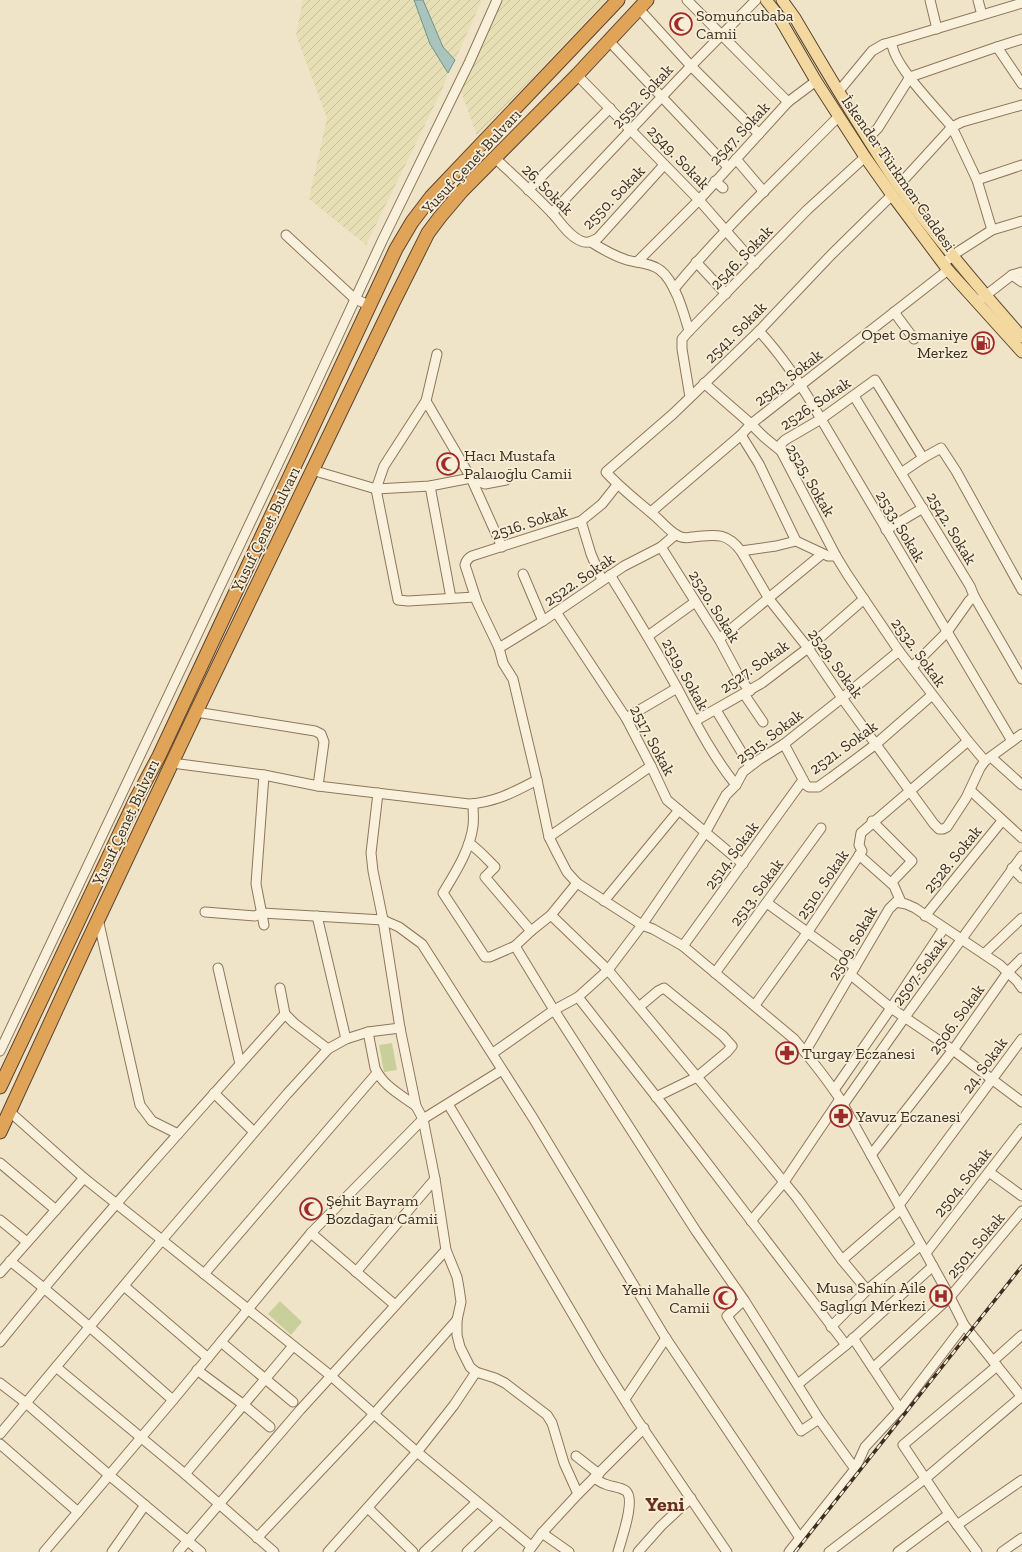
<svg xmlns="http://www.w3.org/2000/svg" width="1022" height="1552" font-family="'Zilla Slab',serif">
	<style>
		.farmland { fill: url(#farmland-furrows) }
		.garden { fill: #c9cf9b }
		.water { fill: #a9c4bc; stroke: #6f938a }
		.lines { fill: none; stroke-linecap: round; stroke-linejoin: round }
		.minor-casing { stroke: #8d765c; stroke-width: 11 }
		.major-casing { stroke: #5b4430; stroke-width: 13 }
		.highway-casing { stroke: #5b4430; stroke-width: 15 }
		.minor { stroke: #faf1dc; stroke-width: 9 }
		.major { stroke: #f3d9a0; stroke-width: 11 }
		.highway { stroke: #e0a458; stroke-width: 13 }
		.rail-casing { stroke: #3d2e20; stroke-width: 3.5 }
		.rail { stroke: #f7eed8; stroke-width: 2; stroke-dasharray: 6; stroke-linecap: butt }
		.labels { text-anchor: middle; stroke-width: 3.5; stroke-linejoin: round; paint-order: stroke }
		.poi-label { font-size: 16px; fill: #3d2e20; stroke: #f7eed8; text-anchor: start }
		.street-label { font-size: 16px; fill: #3d2e20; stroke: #f7eed8 }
		.district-label { font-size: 20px; font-weight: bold; fill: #6b2e1e; stroke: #f7eed8 }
	</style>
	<defs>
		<pattern id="farmland-furrows" width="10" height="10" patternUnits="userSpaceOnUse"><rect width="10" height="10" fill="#e6deb5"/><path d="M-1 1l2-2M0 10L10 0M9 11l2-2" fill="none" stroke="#c6bf9b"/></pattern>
	</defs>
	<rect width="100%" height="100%" fill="#f0e4c8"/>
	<g class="farmland">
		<polygon points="303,0 414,0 430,44 448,73 442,90 366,245 309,199 327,118 296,35"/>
		<polygon points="423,0 482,0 455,60 443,47"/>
		<polygon points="502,0 606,0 477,136 460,88"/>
	</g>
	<g class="garden">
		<polygon points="392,1043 397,1070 384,1072 379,1045"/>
		<polygon points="280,1301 302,1322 291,1335 268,1314"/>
	</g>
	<polygon class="water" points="414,0 423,0 443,47 455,60 448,73 430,44"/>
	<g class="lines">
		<g class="minor-casing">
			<g id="minor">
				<polyline points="687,0 788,102"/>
				<polyline points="930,0 937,29"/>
				<polyline points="978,0 982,15"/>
				<polyline points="639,9 691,66 759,134"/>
				<polyline points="1022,39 997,47 1022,84"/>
				<polyline points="609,41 728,167"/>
				<polyline points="577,75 699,200 755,264"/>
				<polyline points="839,91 872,51 884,44 892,42"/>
				<polyline points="868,138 878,128 910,77 997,47"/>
				<path d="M 495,158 C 514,176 534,194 553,214 C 561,223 569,236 581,241 C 588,244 592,241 598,238 L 664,165"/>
				<polyline points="736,159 764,192"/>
				<polyline points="977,180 1022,165"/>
				<polyline points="715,181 723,188"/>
				<path d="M 899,185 L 952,127 C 938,110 891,63 892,42 L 1022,3"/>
				<polyline points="528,190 610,108"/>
				<polyline points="552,213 691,66 756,0"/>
				<polyline points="992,230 1022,221"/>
				<polyline points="286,235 355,299 369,305"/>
				<path d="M 591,242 C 602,249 614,256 627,260 C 638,263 651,263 660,270 C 675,281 684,314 689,331"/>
				<polyline points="637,262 699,200 788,102 816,81"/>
				<polyline points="696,262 726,294"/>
				<polyline points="943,264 953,255 992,230 977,180 952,127 962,122 1022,105"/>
				<polyline points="1022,272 1012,275 1022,282"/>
				<path d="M 674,289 C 724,228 783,173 839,116"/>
				<polyline points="981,299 1012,275"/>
				<polyline points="894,312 914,339"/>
				<path d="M 759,331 C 784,358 803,387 821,419 L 1012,741"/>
				<polyline points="437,354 426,401 471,478 502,547"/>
				<polyline points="704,383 751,424 764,437 781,451 836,556 847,574 899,651 968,741 985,761"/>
				<polyline points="854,396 970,586 974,596 969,601 947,632 912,667"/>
				<polyline points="690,397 682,349 682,339 689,331 807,210 865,157"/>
				<polyline points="426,401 384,466 376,489 398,600 408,601 475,597"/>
				<polyline points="741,435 759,464 796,541"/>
				<polyline points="781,451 781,444 785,440 821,419 875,380 923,458"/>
				<polyline points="312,470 376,489 430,486 471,478 485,484 506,480"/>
				<polyline points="901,473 923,458 941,448 956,471 1022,590"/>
				<path d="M 617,485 L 602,504 L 581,521 L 472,556 C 468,558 466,560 465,565 L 477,602 L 499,648 L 503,663 L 513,679 L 537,780 L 549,837 L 556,851 L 567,872 L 577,883 L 642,925 L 653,929 L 683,946 L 794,1039 C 810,1058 826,1078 840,1099 L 950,1297 L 964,1325 L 1022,1397"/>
				<polyline points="430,486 451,598"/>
				<polyline points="651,512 741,435 751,424 948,270"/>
				<polyline points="581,521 591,554 602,580"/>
				<polyline points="886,530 923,508"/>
				<polyline points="661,547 719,639 741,680 750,691"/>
				<polyline points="741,551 769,599 808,648 842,698 934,824 939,829 943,829 947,827 966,798 980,768 985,761 1022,734"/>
				<path d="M 836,556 L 828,556 L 796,541 L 776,546 L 741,551 C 726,531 714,535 692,537 C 687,538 681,538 677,535 C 669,531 663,523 656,517 C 639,502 621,489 606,472 L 673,414 L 759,331 L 831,255 L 892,195"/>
				<polyline points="523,574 543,621"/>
				<path d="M 610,575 C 633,612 655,648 676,686 C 695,721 711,754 736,785"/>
				<polyline points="974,596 1022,679"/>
				<polyline points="556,612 626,718 651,766 667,800 743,864"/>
				<polyline points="648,636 695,602"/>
				<polyline points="719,639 822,554"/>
				<polyline points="499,648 543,621 624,566 661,547 675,535"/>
				<polyline points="744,694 763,722"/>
				<polyline points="716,710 750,766"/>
				<polyline points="196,712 315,731 321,734 324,742 318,786"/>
				<polyline points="626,718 677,688"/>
				<polyline points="695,721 762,683 808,648 864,599"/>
				<polyline points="784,744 806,785 809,787 818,787 832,777 876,744 932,695"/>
				<polyline points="991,757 1022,785"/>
				<path d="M 172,763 L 264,775 L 318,786 L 469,804 C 496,802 514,792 537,780"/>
				<polyline points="970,790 1022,838"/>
				<polyline points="378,793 371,853 373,871 383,920 400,1028 416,1106 423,1119 435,1179 446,1250 457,1277 459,1288 461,1302 457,1320 457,1335 460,1347 470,1367 476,1372 495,1378 505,1383 547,1415 552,1423 564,1463 578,1494"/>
				<path d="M 473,804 C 473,811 474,819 473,826 C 470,850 455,873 443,893 L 485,957 L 490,957 L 515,946 L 531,931 L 551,915 L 577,883"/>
				<polyline points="872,821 912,861 891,883"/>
				<polyline points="549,837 651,766"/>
				<path d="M 469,843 C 479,850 486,858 495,867 L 485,877 L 531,931"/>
				<polyline points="859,855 894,886 901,902"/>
				<polyline points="1012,868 1022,878"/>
				<polyline points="604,901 679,810"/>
				<polyline points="767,903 855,967"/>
				<polyline points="205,912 255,916 262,913 383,920 399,927 422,944 533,1118 665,1337 800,1538"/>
				<polyline points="551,915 608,970 757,1149 797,1198 842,1260 867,1290"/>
				<polyline points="317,916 346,1039"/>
				<polyline points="925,916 1002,821"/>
				<polyline points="98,919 140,1105 152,1121 178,1134"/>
				<polyline points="264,925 256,884 264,775"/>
				<polyline points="515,946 554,1010 696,1231 744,1300 819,1419 855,1469"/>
				<polyline points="683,946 803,780"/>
				<polyline points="984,954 1022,918"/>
				<polyline points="218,968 240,1064"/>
				<polyline points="715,973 821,828"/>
				<polyline points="851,975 891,1008 953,1050 1022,1102"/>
				<polyline points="280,988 285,1014 294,1023 328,1049"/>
				<polyline points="578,997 669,1113 846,1345"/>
				<polyline points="755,1005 807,933 862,851 859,845 861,833 968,741"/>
				<polyline points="639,1007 658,991 664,988 723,1036 732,1046 727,1052 697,1077 656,1097"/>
				<path d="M 368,1032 L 375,1068 C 383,1086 401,1095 416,1106"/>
				<polyline points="0,1051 305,407 383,239 469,63 497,0"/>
				<polyline points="805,1052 889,909 896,902 906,904 915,908 1000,965 1017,981 1022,988"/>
				<polyline points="493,1053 554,1010 578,997 608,970 642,925 705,833 726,795 736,785 743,772 760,759 784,744 842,698 899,651"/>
				<polyline points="834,1090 891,1008 944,928"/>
				<polyline points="214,1093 254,1132"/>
				<polyline points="448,1104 501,1192 599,1359 636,1418 727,1552"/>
				<polyline points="843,1105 905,1017 1022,856"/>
				<polyline points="10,1112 84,1178 162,1240 287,1094 328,1049 346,1039 368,1032 400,1028"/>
				<polyline points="871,1155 953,1050 1008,972 1022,958"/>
				<polyline points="0,1163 56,1210"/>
				<polyline points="989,1172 1022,1196"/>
				<polyline points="899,1205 1022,1039"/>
				<polyline points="0,1220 27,1242"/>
				<polyline points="751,1221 784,1182 840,1099"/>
				<polyline points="311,1233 395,1305"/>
				<polyline points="926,1253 1022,1129"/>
				<polyline points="842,1260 901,1209"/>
				<path d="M 10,1261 C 67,1305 119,1353 173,1400"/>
				<polyline points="356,1272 435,1179"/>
				<polyline points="0,1273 84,1178"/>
				<polyline points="204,1274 377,1073"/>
				<polyline points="124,1286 208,1358"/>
				<polyline points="744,1300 727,1316 801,1431 819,1419"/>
				<polyline points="831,1327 867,1290 921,1245"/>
				<polyline points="853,1338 900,1409"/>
				<path d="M 0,1342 C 91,1229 189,1122 285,1014"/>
				<polyline points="221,1342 293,1402"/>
				<polyline points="993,1361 1022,1335"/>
				<polyline points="56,1367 185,1474 274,1552"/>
				<polyline points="873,1368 950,1297 1022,1211"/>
				<polyline points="197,1370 244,1405 270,1427"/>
				<polyline points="0,1383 26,1403 109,1475 201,1552"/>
				<polyline points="798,1384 846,1345 933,1266"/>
				<polyline points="625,1399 666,1338"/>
				<polyline points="0,1434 162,1240 331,1376 417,1452 531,1546"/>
				<polyline points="0,1444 78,1512"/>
				<polyline points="576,1456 599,1474"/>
				<polyline points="185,1474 293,1346"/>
				<path d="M 594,1478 C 598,1480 601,1483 605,1484 C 612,1487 620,1487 626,1491 C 636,1500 621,1540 618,1552"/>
				<polyline points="368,1508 413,1552"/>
				<polyline points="957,1525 1022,1480"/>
				<polyline points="542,1533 569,1552"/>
				<polyline points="257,1538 374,1414 457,1320"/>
				<polyline points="44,1552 173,1400 311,1233 423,1119 502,1070"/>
				<polyline points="112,1552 145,1505"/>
				<polyline points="178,1552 300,1410 446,1250"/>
				<polyline points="328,1552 417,1452 454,1405 476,1372"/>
				<polyline points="424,1552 477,1502"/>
				<polyline points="467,1552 499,1521"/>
				<polyline points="528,1552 542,1533 578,1494 644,1428"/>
				<polyline points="638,1552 661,1526 691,1498"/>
				<polyline points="789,1552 855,1469 865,1447 900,1409 964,1325"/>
				<polyline points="829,1552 926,1478 1022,1396"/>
				<polyline points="898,1552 949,1514"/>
				<polyline points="977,1552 949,1514 903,1445 997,1366"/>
				<polyline points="1002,1552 1022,1538"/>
			</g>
		</g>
		<g class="major-casing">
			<g id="major">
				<polyline points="766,0 777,14 816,81 865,157 892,195 948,270 1022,352"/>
				<path d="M 782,0 L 795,18 C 828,74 861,131 898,185 C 936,238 979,288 1022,337"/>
			</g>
		</g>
		<g class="highway-casing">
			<g id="highway">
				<polyline points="0,1087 136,799 159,756 396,249 412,222 431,197 618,0"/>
				<polyline points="0,1132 86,945 196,712 393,303 428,233 440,217 462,191 577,75 647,0"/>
			</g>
		</g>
		<use href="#minor" class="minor"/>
		<use href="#major" class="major"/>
		<use href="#highway" class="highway"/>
		<g class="rail-casing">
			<polyline id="rail" points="795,1552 1022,1266"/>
		</g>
		<use href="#rail" class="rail"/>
	</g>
	<defs>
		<g id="mosque-ring" transform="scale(1.15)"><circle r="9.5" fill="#f7eed8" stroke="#9e2a2b" stroke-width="1.5"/><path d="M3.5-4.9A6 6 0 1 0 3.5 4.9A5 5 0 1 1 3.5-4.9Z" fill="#9e2a2b"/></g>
		<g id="fuel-ring" transform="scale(1.15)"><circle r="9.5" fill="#f7eed8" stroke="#9e2a2b" stroke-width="1.5"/><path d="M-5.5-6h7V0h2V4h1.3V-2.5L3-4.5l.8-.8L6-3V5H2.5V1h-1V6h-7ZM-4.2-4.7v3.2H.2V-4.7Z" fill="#9e2a2b"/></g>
		<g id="pharmacy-ring" transform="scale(1.15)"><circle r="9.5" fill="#f7eed8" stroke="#9e2a2b" stroke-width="1.5"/><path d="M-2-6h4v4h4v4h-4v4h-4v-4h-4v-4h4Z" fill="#9e2a2b"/></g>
		<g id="hospital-ring" transform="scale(1.15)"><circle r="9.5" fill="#f7eed8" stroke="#9e2a2b" stroke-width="1.5"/><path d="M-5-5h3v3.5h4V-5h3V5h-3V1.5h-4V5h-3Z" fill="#9e2a2b"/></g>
	</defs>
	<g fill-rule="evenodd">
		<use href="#mosque-ring" x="681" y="24"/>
		<use href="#fuel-ring" x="983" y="343"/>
		<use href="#mosque-ring" x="448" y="464"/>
		<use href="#pharmacy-ring" x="787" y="1053"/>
		<use href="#pharmacy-ring" x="841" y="1116"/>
		<use href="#mosque-ring" x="311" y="1209"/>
		<use href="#hospital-ring" x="941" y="1296"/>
		<use href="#mosque-ring" x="725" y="1298"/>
	</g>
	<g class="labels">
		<g class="poi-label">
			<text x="696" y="21">Somuncubaba<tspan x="696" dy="18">Camii</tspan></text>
			<text x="968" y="340" text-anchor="end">Opet Osmaniye<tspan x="968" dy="18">Merkez</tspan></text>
			<text x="464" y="461">Hacı Mustafa<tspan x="464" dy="18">Palaıoğlu Camii</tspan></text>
			<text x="802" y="1059">Turgay Eczanesi</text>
			<text x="856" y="1122">Yavuz Eczanesi</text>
			<text x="326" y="1206">Şehit Bayram<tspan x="326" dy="18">Bozdağan Camii</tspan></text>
			<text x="926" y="1293" text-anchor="end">Musa Sahin Aile<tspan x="926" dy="18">Saglıgı Merkezi</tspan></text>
			<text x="710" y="1295" text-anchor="end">Yeni Mahalle<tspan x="710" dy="18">Camii</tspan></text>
		</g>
		<g class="street-label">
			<text transform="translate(642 96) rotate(-47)" y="6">2552. Sokak</text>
			<text transform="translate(739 133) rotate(-47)" y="6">2547. Sokak</text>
			<text transform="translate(679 157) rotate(46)" y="6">2549. Sokak</text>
			<text transform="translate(471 161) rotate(-47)" y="6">Yusuf Çenet Bulvarı</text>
			<text transform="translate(899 173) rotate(55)" y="6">İskender Türkmen Caddesi</text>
			<text transform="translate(548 189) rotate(45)" y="6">26. Sokak</text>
			<text transform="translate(613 197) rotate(-46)" y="6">2550. Sokak</text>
			<text transform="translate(741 257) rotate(-46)" y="6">2546. Sokak</text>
			<text transform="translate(735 332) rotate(-45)" y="6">2541. Sokak</text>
			<text transform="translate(788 377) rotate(-38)" y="6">2543. Sokak</text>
			<text transform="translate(815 403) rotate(-34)" y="6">2526. Sokak</text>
			<text transform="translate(811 480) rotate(60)" y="6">2525. Sokak</text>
			<text transform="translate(529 522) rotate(-18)" y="6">2516. Sokak</text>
			<text transform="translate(901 526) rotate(59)" y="6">2533. Sokak</text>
			<text transform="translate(952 528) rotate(59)" y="6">2542. Sokak</text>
			<text transform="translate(265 529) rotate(-64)" y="6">Yusuf Çenet Bulvarı</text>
			<text transform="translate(579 579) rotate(-34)" y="6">2522. Sokak</text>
			<text transform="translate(715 606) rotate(58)" y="6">2520. Sokak</text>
			<text transform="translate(919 652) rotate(54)" y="6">2532. Sokak</text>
			<text transform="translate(836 663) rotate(54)" y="6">2529. Sokak</text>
			<text transform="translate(754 666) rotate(-35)" y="6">2527. Sokak</text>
			<text transform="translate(686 674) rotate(61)" y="6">2519. Sokak</text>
			<text transform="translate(769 736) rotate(-37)" y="6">2515. Sokak</text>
			<text transform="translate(653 740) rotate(62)" y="6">2517. Sokak</text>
			<text transform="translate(843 747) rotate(-36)" y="6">2521. Sokak</text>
			<text transform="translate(125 822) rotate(-65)" y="6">Yusuf Çenet Bulvarı</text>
			<text transform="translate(731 855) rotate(-54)" y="6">2514. Sokak</text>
			<text transform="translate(952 859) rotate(-51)" y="6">2528. Sokak</text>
			<text transform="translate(822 884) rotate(-56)" y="6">2510. Sokak</text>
			<text transform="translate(756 892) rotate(-54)" y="6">2513. Sokak</text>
			<text transform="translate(852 943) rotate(-60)" y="6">2509. Sokak</text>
			<text transform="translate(919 971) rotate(-54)" y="6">2507. Sokak</text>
			<text transform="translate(956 1019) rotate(-54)" y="6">2506. Sokak</text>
			<text transform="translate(984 1065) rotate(-54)" y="6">24. Sokak</text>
			<text transform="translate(962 1182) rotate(-52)" y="6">2504. Sokak</text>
			<text transform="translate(975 1245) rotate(-50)" y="6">2501. Sokak</text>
		</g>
		<g class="district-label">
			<text x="665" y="1511">Yeni</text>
		</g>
	</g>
</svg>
